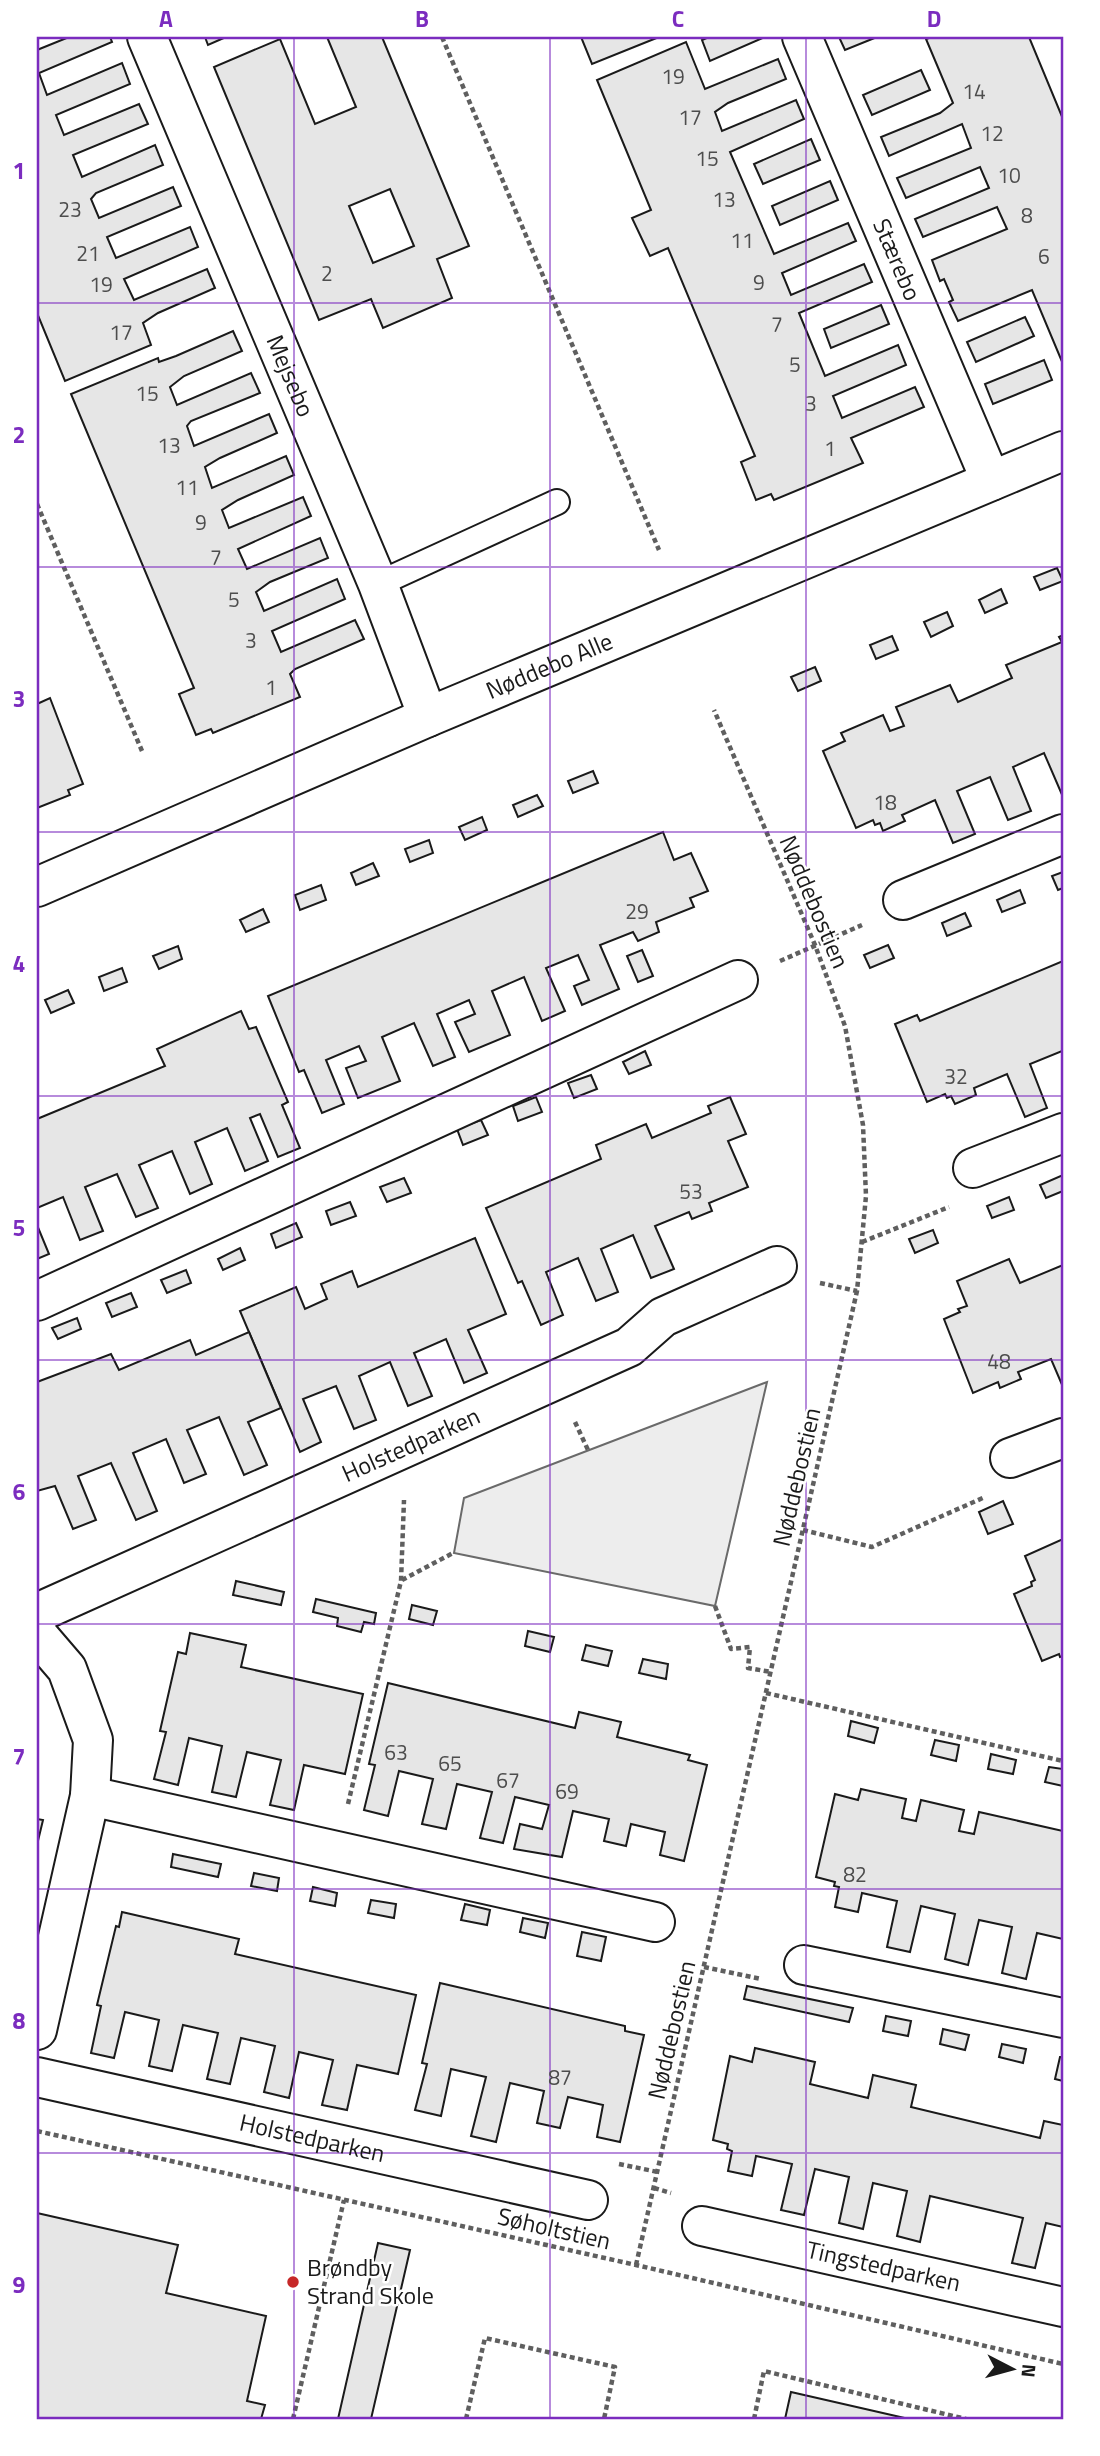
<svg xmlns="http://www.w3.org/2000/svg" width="1100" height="2456" font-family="'Titillium Web',sans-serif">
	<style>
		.green { fill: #ededed; stroke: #6a6a6a; stroke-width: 2 }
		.building { fill: #e6e6e6; stroke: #1a1a1a; stroke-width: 2; fill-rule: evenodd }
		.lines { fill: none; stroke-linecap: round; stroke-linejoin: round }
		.lane-casing { stroke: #1a1a1a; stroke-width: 28 }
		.street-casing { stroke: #1a1a1a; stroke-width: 42 }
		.path { stroke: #5f5f5f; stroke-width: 4.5; stroke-dasharray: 5 3.5; stroke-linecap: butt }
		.lane { stroke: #fff; stroke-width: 24 }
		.street { stroke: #fff; stroke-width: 38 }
		.grid { fill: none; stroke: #7b2cbf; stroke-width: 2; stroke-opacity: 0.55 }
		.poi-dot { fill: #c62828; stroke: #fff; stroke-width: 2.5 }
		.labels { text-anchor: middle; stroke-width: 5; stroke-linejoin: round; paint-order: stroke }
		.number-label { font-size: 21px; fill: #4d4d4d }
		.street-label { font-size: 24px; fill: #1a1a1a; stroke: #fff }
		.poi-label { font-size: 24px; fill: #1a1a1a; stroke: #fff; text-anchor: start }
		.neatline { fill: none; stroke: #7b2cbf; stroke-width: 2.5 }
		.grid-label { font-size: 23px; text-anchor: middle; font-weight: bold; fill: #7b2cbf }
	</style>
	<rect width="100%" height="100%" fill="#fff"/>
	<polygon class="green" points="767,1382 715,1606 454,1553 464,1498"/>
	<g class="building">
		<polygon points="69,37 110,37 112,42 39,73 47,95 122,63 130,84 56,115 64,135 139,104 148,124 73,155 82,177 155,145 163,165 96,193 91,199 99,218 173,187 181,206 107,237 116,258 190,227 198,247 124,279 134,300 207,269 215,288 158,313 143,323 151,345 65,381 37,313 37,50"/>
		<polygon points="205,37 226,37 208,45"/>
		<path d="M 327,37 L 382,37 L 469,246 L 437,259 L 452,298 L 383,328 L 371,299 L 319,320 L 214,67 L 280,39 L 315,124 L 356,107 ZM 390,189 L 414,246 L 373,263 L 349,206 Z"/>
		<polygon points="581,37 659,37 592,64"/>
		<polygon points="709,37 765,37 710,61 702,40"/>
		<polygon points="839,37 877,37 845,50"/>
		<polygon points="932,37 1029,37 1063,119 1063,364 1032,290 958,321 949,302 953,300 944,279 940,281 932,260 1007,229 997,207 923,237 915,219 989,188 980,167 906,198 897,178 971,148 962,124 889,156 881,137 940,113 953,103 926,39"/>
		<polygon points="686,42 705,89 778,59 786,79 728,103 715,112 722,131 796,100 804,119 730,152 774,254 848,223 856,241 782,273 791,295 864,264 872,282 799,313 825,376 898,345 906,365 833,396 842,418 915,387 924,407 851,438 863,463 774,500 771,494 756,500 741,462 755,456 668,248 650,256 632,218 651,210 597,80"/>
		<polygon points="921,70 930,90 872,115 863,95"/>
		<polygon points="811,139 820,160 763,184 754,164"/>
		<polygon points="830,181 838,200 780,225 772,206"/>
		<polygon points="881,305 889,324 831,348 824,329"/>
		<polygon points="1025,317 1034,336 976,362 967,342"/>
		<polygon points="233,331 242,351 184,376 170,387 177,405 251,373 260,393 191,421 187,426 194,446 269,414 277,433 220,458 205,467 212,488 286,456 294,475 238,500 222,510 229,528 303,497 311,516 238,549 247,569 320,538 328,558 270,582 256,592 264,611 337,579 345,599 272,631 281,652 355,620 364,639 295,669 290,674 300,697 213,733 211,729 196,735 179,694 194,688 71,394 158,358 159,362 176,356"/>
		<polygon points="1044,360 1052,380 993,404 985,384"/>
		<polygon points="1057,568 1063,581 1040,590 1034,577"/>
		<polygon points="1001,589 1007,603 985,613 979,600"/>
		<polygon points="947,612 953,626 931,637 924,622"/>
		<polygon points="1063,635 1063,797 1044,753 1013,767 1031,811 1008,820 990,777 957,791 975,834 953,843 935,800 902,815 905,821 883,831 880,823 875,825 873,820 856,828 823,751 845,741 841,733 883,715 890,731 904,726 896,707 950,685 958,702 1012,678 1006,665 1062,642 1059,637"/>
		<polygon points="892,636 898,650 876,659 870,645"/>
		<polygon points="815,667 821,681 798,691 791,677"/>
		<polygon points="50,698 83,784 68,790 70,795 37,808 37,704"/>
		<polygon points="593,771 598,783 573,793 568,781"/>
		<polygon points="537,795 543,806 518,817 513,805"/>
		<polygon points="482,817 487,830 465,840 459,827"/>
		<polygon points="663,832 674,860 691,853 708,891 690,898 694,907 656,922 659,932 638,941 633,932 600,945 619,989 582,1005 574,986 589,980 578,955 546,968 565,1011 542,1021 524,977 492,991 510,1035 469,1052 455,1022 475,1014 469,1000 437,1014 455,1057 433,1066 414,1023 382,1037 400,1081 358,1098 346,1068 366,1061 359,1046 326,1060 344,1104 322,1113 304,1070 299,1072 268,996"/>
		<polygon points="429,840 433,853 410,862 405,849"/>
		<polygon points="373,863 379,876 356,885 351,873"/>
		<polygon points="1063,872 1063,888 1058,890 1052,876"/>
		<polygon points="321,885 326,900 300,910 295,895"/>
		<polygon points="1020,890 1025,903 1002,912 997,900"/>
		<polygon points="263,909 269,922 246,932 240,920"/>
		<polygon points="965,913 971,926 947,936 942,923"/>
		<polygon points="888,945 894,958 870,968 864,955"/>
		<polygon points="178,946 182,959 159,969 153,956"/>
		<polygon points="642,950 653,976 638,982 627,956"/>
		<polygon points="1063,961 1063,1053 1062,1051 1030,1064 1047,1108 1025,1117 1007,1074 974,1088 976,1095 955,1104 951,1096 947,1098 945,1094 927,1102 895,1024 917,1015 920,1021"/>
		<polygon points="122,968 127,982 104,991 99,977"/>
		<polygon points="68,990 74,1003 51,1013 45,1000"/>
		<polygon points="241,1011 249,1029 256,1027 288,1102 282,1105 300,1148 278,1157 260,1114 250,1118 268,1161 245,1171 227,1128 195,1142 212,1184 190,1194 172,1151 139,1165 158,1208 136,1217 117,1174 85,1187 103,1231 80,1240 63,1197 37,1208 37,1119 165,1066 157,1049"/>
		<polygon points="645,1051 651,1065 629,1074 623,1062"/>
		<polygon points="591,1075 597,1089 574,1098 568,1083"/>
		<polygon points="536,1097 542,1112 518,1121 513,1106"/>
		<polygon points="730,1097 746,1134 728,1141 748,1187 709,1203 712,1211 692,1219 689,1212 655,1226 674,1269 651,1278 633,1235 601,1249 618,1292 596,1301 578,1258 546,1272 563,1315 541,1325 522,1281 518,1283 486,1208 601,1159 596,1145 646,1124 652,1138 711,1113 708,1106"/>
		<polygon points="481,1120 488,1135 463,1145 457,1129"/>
		<polygon points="1063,1175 1063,1191 1046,1198 1040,1185"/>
		<polygon points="404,1178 411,1193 387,1202 380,1187"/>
		<polygon points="1009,1197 1014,1210 992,1218 987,1206"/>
		<polygon points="350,1202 356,1216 331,1225 326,1211"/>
		<polygon points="296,1223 302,1237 276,1248 271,1234"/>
		<polygon points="37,1225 49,1254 37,1259"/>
		<polygon points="933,1230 938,1243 915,1253 909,1239"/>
		<polygon points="475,1238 506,1314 468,1330 487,1373 464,1383 446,1339 414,1353 432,1396 408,1406 390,1362 359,1376 376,1420 354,1429 336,1386 303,1399 321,1442 300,1452 240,1311 296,1287 305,1309 327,1299 321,1284 352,1271 358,1287"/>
		<polygon points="240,1248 245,1260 223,1270 218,1259"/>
		<polygon points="1009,1259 1020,1283 1063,1265 1063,1387 1051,1359 1018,1372 1021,1379 1000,1388 998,1382 973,1393 944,1319 960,1312 958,1309 967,1306 957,1281"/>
		<polygon points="186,1270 191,1283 167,1293 161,1280"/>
		<polygon points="131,1293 137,1307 112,1317 106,1303"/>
		<polygon points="77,1318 81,1329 58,1339 52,1328"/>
		<polygon points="249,1332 281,1408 248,1422 267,1465 244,1475 219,1417 187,1430 206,1474 184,1483 166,1439 133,1453 157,1511 136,1520 111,1463 78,1476 96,1520 73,1529 55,1486 37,1491 37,1382 111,1354 119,1370 190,1340 196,1355"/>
		<polygon points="1003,1501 1013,1524 988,1534 979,1512"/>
		<polygon points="1063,1539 1063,1656 1060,1657 1059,1654 1042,1661 1014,1594 1032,1586 1031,1582 1035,1580 1025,1556"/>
		<polygon points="236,1581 284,1592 281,1605 233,1595"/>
		<polygon points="316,1599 376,1613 374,1624 364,1622 361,1632 337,1626 338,1618 313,1612"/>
		<polygon points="412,1605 437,1611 433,1625 409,1619"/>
		<polygon points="528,1631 554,1637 550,1652 525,1646"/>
		<polygon points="190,1633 246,1645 241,1667 363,1694 345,1774 304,1765 294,1810 270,1805 281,1760 247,1752 236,1797 212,1792 222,1746 189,1738 178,1785 154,1779 166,1732 160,1731 178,1652 186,1654"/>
		<polygon points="586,1645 612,1651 608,1666 582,1660"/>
		<polygon points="643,1659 668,1664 666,1679 639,1673"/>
		<polygon points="388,1683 575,1728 579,1712 621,1722 617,1737 690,1755 688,1760 707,1765 684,1861 660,1855 665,1832 631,1824 626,1846 604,1841 609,1819 573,1811 562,1857 514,1849 520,1824 542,1829 549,1805 515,1797 503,1843 480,1838 492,1792 457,1784 446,1829 422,1824 433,1779 399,1771 388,1816 364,1810 375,1765 369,1764"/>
		<polygon points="851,1721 878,1728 874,1743 848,1736"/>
		<polygon points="935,1740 959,1745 956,1761 931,1755"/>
		<polygon points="991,1754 1016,1760 1013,1774 988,1769"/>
		<polygon points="1049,1767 1063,1769 1063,1786 1045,1782"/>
		<polygon points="861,1789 906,1799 902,1818 916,1821 921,1800 964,1810 959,1831 974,1834 979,1812 1063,1831 1063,1939 1037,1933 1026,1979 1002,1973 1012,1927 979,1920 968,1965 945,1959 955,1914 921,1906 910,1952 887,1947 897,1901 862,1893 858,1912 835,1907 839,1887 834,1886 835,1882 816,1877 835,1794 858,1800"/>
		<polygon points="37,1819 43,1820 37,1845"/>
		<polygon points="173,1854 221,1864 218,1877 171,1867"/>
		<polygon points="254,1873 279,1878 277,1891 251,1886"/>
		<polygon points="313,1887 337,1893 335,1906 310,1901"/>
		<polygon points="371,1900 396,1904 394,1918 368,1913"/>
		<polygon points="465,1904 490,1910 487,1925 461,1920"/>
		<polygon points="122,1912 239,1939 235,1954 416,1995 398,2074 357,2065 347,2110 322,2105 333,2060 299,2052 289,2098 264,2092 275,2046 241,2038 230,2084 207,2079 218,2033 183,2025 172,2071 149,2066 159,2020 125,2012 114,2058 91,2053 101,2006 97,2005 116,1926 119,1927"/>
		<polygon points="523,1918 548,1923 545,1938 520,1932"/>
		<polygon points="582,1932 606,1937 601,1961 577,1956"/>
		<polygon points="440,1983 625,2026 625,2031 644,2035 620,2142 597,2137 603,2105 568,2097 560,2128 537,2123 544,2091 510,2083 496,2142 471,2136 486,2077 451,2069 441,2116 415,2110 427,2064 422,2063"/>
		<polygon points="747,1986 853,2008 849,2022 744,1999"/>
		<polygon points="886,2016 911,2021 908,2036 883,2031"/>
		<polygon points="943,2029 969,2035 965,2050 940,2044"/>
		<polygon points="1002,2044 1026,2049 1023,2063 999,2057"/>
		<polygon points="755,2048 815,2062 810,2084 868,2098 873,2075 916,2085 911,2107 1040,2138 1044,2121 1063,2125 1063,2227 1046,2223 1035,2268 1012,2263 1023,2218 930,2196 920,2242 897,2236 907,2191 873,2183 863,2229 839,2223 849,2177 815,2169 804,2215 781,2210 792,2164 756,2156 752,2176 728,2171 732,2151 727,2149 728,2144 713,2140 730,2056 752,2062"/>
		<polygon points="1060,2057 1063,2057 1063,2081 1055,2079"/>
		<polygon points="37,2213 178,2245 166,2293 266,2316 247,2401 265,2405 261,2419 37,2419"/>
		<polygon points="378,2243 410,2250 371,2419 338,2419"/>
		<polygon points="791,2392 909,2419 785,2419"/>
	</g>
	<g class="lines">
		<g class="lane-casing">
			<polyline id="lane" points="378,584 557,502"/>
		</g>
		<g class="street-casing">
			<g id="street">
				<path id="s1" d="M 147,37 L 378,584 L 428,717"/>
				<path id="s2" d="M 802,37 L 991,481"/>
				<path id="s3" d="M 37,887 L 428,717 L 1063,451"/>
				<polyline points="903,900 1063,834"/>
				<polyline points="973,1168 1063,1133"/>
				<polyline points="37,1301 738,980"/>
				<polyline points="1010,1458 1063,1438"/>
				<path id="s4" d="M 37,1613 L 629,1347 L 663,1317 L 777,1266"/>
				<polyline points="37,1634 67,1669 93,1740 90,1796 37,2030"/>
				<polyline points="90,1796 655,1922"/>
				<polyline points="804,1965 1063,2018"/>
				<path id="s5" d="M 37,2077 L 588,2200"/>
				<path id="s6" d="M 702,2226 L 1063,2307"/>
			</g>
		</g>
		<g class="path">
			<polyline points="442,37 659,550"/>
			<polyline points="37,504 142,751"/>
			<polyline points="780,961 862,925"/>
			<polyline points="862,1242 949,1207"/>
			<polyline points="820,1283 857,1291"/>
			<polyline points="575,1422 588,1450"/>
			<polyline points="803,1530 872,1547 985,1497"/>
			<polyline points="402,1580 453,1553"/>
			<polyline points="715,1606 731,1649 750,1647 748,1668 771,1672"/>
			<polyline points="766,1693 1063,1761"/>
			<polyline points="348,1804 401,1581 404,1500"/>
			<polyline points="704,1967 761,1979"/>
			<polyline points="37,2131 636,2265 1063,2364"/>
			<polyline points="619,2164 658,2172"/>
			<polyline points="654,2188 671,2193"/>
			<polyline points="636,2265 857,1291 866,1196 863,1125 845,1026 815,945 714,710"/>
			<polyline points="293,2419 344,2200"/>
			<polyline points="466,2419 485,2338 615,2367 604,2419"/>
			<polyline points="754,2419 764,2371 966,2419"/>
		</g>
		<use href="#lane" class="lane"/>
		<use href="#street" class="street"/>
	</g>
	<path class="grid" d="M 294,37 L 294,2419M 550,37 L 550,2419M 806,37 L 806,2419M 37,303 L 1063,303M 37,567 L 1063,567M 37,832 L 1063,832M 37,1096 L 1063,1096M 37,1360 L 1063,1360M 37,1624 L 1063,1624M 37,1889 L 1063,1889M 37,2153 L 1063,2153"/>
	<circle class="poi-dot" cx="293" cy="2282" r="7"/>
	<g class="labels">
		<g class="number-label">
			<text x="673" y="84">19</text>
			<text x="974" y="99">14</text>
			<text x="690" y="125">17</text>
			<text x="992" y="141">12</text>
			<text x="707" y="166">15</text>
			<text x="1009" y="183">10</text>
			<text x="724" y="207">13</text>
			<text x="70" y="217">23</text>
			<text x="1027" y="223">8</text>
			<text x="742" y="248">11</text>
			<text x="88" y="261">21</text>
			<text x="1044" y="264">6</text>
			<text x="327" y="281">2</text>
			<text x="759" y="290">9</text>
			<text x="101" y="292">19</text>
			<text x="777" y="332">7</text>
			<text x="121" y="340">17</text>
			<text x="795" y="372">5</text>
			<text x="147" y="401">15</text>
			<text x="811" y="411">3</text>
			<text x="169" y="453">13</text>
			<text x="830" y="456">1</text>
			<text x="187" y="495">11</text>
			<text x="201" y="530">9</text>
			<text x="216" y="565">7</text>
			<text x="234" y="607">5</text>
			<text x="251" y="648">3</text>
			<text x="271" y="695">1</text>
			<text x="885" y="810">18</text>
			<text x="637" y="919">29</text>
			<text x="956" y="1084">32</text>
			<text x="691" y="1199">53</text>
			<text x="999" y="1369">48</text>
			<text x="396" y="1760">63</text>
			<text x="450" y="1771">65</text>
			<text x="508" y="1788">67</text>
			<text x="567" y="1799">69</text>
			<text x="855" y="1882">82</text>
			<text x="560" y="2085">87</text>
		</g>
		<g class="street-label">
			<text dy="8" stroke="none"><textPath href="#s2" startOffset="242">Stærebo</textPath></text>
			<text dy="8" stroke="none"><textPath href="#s1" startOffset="368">Mejsebo</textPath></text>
			<text dy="8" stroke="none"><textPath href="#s3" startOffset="558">Nøddebo Alle</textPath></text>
			<text transform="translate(814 902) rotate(67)" y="8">Nøddebostien</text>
			<text dy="8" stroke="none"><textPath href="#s4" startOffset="410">Holstedparken</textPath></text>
			<text transform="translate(797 1477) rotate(-77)" y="8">Nøddebostien</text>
			<text transform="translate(672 2030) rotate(-77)" y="8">Nøddebostien</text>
			<text dy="8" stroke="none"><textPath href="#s5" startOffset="282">Holstedparken</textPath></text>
			<text transform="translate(554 2229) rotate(13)" y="8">Søholtstien</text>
			<text dy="8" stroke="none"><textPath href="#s6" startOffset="186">Tingstedparken</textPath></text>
		</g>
		<g class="poi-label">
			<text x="307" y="2276">Brøndby<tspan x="307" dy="28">Strand Skole</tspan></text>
		</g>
	</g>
	<rect width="1100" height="2456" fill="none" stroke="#ffffff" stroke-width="77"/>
	<g transform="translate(1012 2369) rotate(96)" stroke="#ffffff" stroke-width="5" paint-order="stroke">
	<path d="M0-5L12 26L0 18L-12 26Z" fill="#1a1a1a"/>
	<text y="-10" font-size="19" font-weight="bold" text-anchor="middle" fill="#1a1a1a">N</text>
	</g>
	<rect x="38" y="38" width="1024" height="2380" class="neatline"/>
	<g class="grid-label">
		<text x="166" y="27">A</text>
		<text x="422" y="27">B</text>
		<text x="678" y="27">C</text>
		<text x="934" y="27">D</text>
		<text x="19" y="179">1</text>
		<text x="19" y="443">2</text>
		<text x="19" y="707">3</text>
		<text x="19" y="972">4</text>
		<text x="19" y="1236">5</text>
		<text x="19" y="1500">6</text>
		<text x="19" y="1765">7</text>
		<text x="19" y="2029">8</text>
		<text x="19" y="2293">9</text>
	</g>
</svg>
